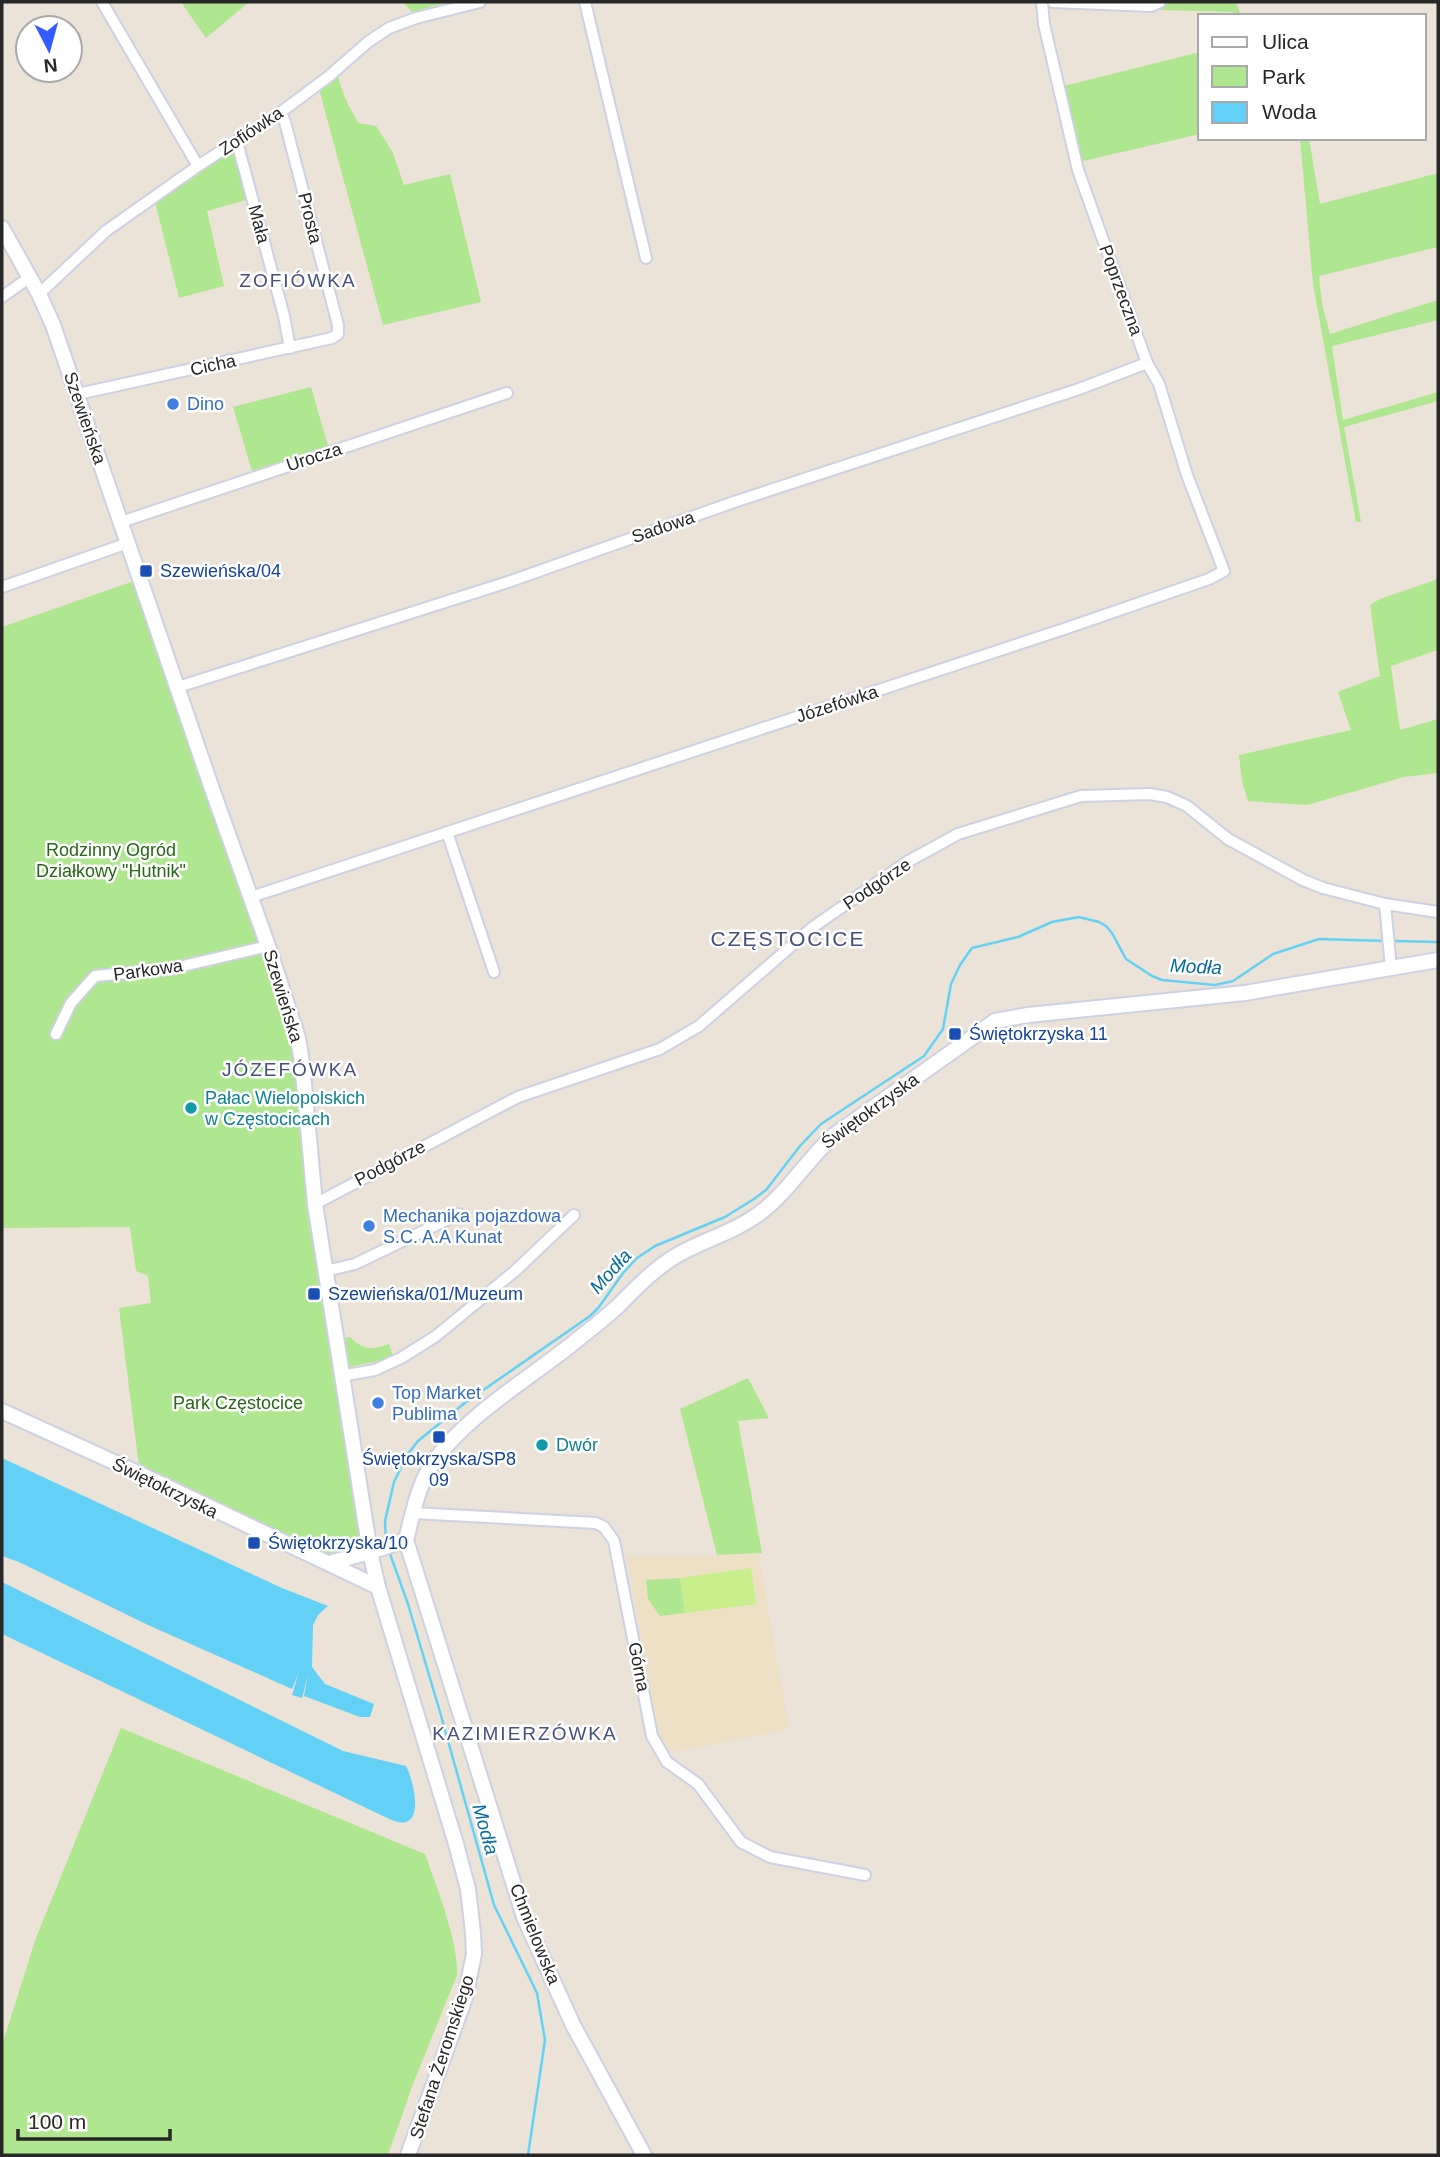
<svg xmlns="http://www.w3.org/2000/svg" width="1440" height="2157" font-family="Helvetica,sans-serif">
	<style>
		.education { fill: #eee0c5 }
		.green { fill: #afe690 }
		.pitch { fill: #c6ee8b }
		.water { fill: #63d1f5 }
		.lines { fill: none; stroke-linecap: round; stroke-linejoin: round }
		.stream { stroke: #63d1f5; stroke-width: 2.5 }
		.street-casing { stroke: #cdd1e2; stroke-width: 14 }
		.secondary-casing { stroke: #cdd1e2; stroke-width: 18 }
		.street { stroke: #fff; stroke-width: 10 }
		.secondary { stroke: #fff; stroke-width: 14 }
		.shop-dot { fill: #3f7fe0; stroke: #fff; stroke-width: 2.5 }
		.transit-dot { fill: #1a4fb4; stroke: #fff; stroke-width: 2.5 }
		.culture-dot { fill: #0f9aa8; stroke: #fff; stroke-width: 2.5 }
		.labels { text-anchor: middle; stroke-width: 5; stroke-linejoin: round; paint-order: stroke }
		.street-label { font-size: 18px; fill: #272727; stroke: #fff }
		.shop-label { font-size: 18px; fill: #366cbe; stroke: #fff; text-anchor: start }
		.transit-label { font-size: 18px; fill: #164399; stroke: #fff; text-anchor: start }
		.park-label { font-size: 18px; fill: #286715; stroke: #fff }
		.culture-label { font-size: 18px; fill: #0d838f; stroke: #fff; text-anchor: start }
		.neighbourhood-label { font-size: 19px; letter-spacing: 2px; fill: #46507a; stroke: #fff }
		.water-label { font-size: 19px; font-style: italic; fill: #066c9d; stroke: #fff }
		.quarter-label { font-size: 21px; letter-spacing: 2px; fill: #46507a; stroke: #fff }
	</style>
	<rect width="100%" height="100%" fill="#ebe2d8"/>
	<polygon class="education" points="759,1555 789,1729 674,1752 660,1743 627,1556"/>
	<g class="green">
		<polygon points="181,2 249,2 206,38"/>
		<polygon points="403,2 448,2 412,12"/>
		<polygon points="1164,2 1236,2 1240,13 1290,16 1234,16 1233,12 1160,10"/>
		<polygon points="1200,52 1200,134 1079,162 1064,86"/>
		<polygon points="338,76 344,96 358,123 376,126 392,151 404,185 450,174 481,302 383,325 319,89"/>
		<polygon points="1300,138 1309,138 1320,204 1438,173 1438,247 1319,276 1322,304 1330,334 1438,300 1438,320 1332,346 1343,420 1438,392 1438,401 1344,427 1361,522 1356,522 1313,284"/>
		<polygon points="235,147 253,198 207,211 224,286 179,298 155,202"/>
		<polygon points="311,387 328,446 252,471 233,407"/>
		<polygon points="1438,579 1438,650 1391,666 1400,730 1438,719 1438,773 1404,777 1307,805 1248,801 1242,781 1239,755 1351,730 1338,692 1380,676 1370,605 1380,599"/>
		<polygon points="134,581 207,800 258,944 170,969 268,946 298,1038 370,1552 329,1563 140,1474 119,1308 151,1303 148,1276 136,1271 130,1227 2,1228 2,627"/>
		<path d="M 350,1337 C 365,1351 370,1350 389,1344 L 393,1356 L 385,1360 L 348,1367 L 344,1338 Z"/>
		<polygon points="748,1378 769,1418 738,1421 762,1553 717,1555 680,1409"/>
		<polygon points="680,1578 685,1613 660,1616 648,1599 646,1580"/>
		<path d="M 121,1728 L 425,1854 C 436,1885 459,1943 457,1975 L 413,2084 L 388,2155 L 2,2155 L 2,2045 L 36,1938 Z"/>
	</g>
	<polygon class="pitch" points="751,1568 756,1604 685,1613 680,1578"/>
	<g class="water">
		<polygon points="2,1458 282,1588 328,1606 318,1615 313,1625 312,1667 325,1684 374,1704 370,1717 360,1717 304,1696 308,1675 302,1698 292,1695 299,1672 292,1689 148,1625 19,1562 2,1556"/>
		<path d="M 2,1582 L 343,1751 L 406,1766 C 412,1777 422,1814 408,1821 C 401,1825 392,1820 385,1817 L 2,1634 Z"/>
	</g>
	<g class="lines">
		<g class="stream">
			<polyline points="1393,941 1438,942"/>
			<polyline points="386,1541 385,1521 394,1482 407,1455 418,1441 466,1402 590,1316 599,1307 623,1273 637,1258 655,1246 725,1217 754,1199 766,1190 800,1146 821,1124 924,1056 943,1029 951,984 960,965 972,948 1018,937 1052,922 1079,917 1099,922 1106,926 1112,933 1126,959 1152,976 1162,980 1215,985 1233,981 1273,954 1319,939 1386,941"/>
			<polyline points="389,1551 408,1604 440,1712 494,1905 537,1993 545,2040 528,2155"/>
		</g>
		<g class="street-casing">
			<g id="street">
				<polyline points="102,2 198,166"/>
				<polyline points="585,2 646,258"/>
				<polyline points="1053,2 1151,6 1160,2"/>
				<polyline points="237,142 284,316 290,348"/>
				<polyline points="39,294 106,231 198,166 281,112 328,77 368,42 389,28 416,18 480,2"/>
				<polyline points="2,297 30,277"/>
				<polyline points="78,394 332,338 338,334 338,325 285,122 281,112"/>
				<polyline points="121,522 507,393"/>
				<polyline points="2,587 128,543"/>
				<polyline points="178,687 508,582 734,502 1079,389 1147,363"/>
				<polyline points="447,832 494,972"/>
				<polyline points="251,897 1067,628 1209,579 1224,571 1187,475 1159,384 1147,363 1078,170 1044,24 1042,2"/>
				<polyline points="1385,904 1391,968"/>
				<polyline points="56,1034 71,1003 95,976 170,969 268,946"/>
				<polyline points="315,1204 518,1097 660,1049 699,1026 813,927 907,862 958,834 1081,796 1150,794 1167,797 1187,806 1228,839 1303,880 1323,888 1385,904 1438,912"/>
				<polyline points="325,1271 355,1264 459,1214"/>
				<polyline points="341,1376 375,1370 401,1358 436,1336 515,1271 574,1215"/>
				<polyline points="413,1513 596,1523 604,1527 614,1541 652,1736 667,1762 698,1784 741,1842 770,1857 865,1875"/>
			</g>
		</g>
		<g class="secondary-casing">
			<g id="secondary">
				<polyline points="2,228 39,294 53,325 212,789 268,946 298,1038 302,1062 315,1204 370,1552 378,1587 456,1844 468,1889 473,1933 474,1954 465,1998 408,2155"/>
				<polyline points="2,1411 140,1474 378,1587"/>
				<path d="M 406,1540 C 413,1513 418,1483 435,1460 C 469,1413 532,1377 577,1340 C 591,1329 605,1318 618,1306 C 636,1288 653,1270 674,1257 C 702,1240 733,1233 760,1213 C 788,1192 807,1160 833,1136 L 984,1029 L 995,1021 L 1028,1015 L 1245,993 L 1438,960"/>
				<polyline points="406,1540 524,1917 573,2025 644,2155"/>
				<polyline points="329,1563 370,1552 406,1540"/>
			</g>
		</g>
		<use href="#street" class="street"/>
		<use href="#secondary" class="secondary"/>
	</g>
	<g class="shop-dot">
		<circle cx="173" cy="404" r="7"/>
		<circle cx="369" cy="1226" r="7"/>
		<circle cx="378" cy="1403" r="7"/>
	</g>
	<g class="transit-dot">
		<rect x="139" y="564" width="14" height="14" rx="3.5"/>
		<rect x="948" y="1027" width="14" height="14" rx="3.5"/>
		<rect x="307" y="1287" width="14" height="14" rx="3.5"/>
		<rect x="432" y="1430" width="14" height="14" rx="3.5"/>
		<rect x="247" y="1536" width="14" height="14" rx="3.5"/>
	</g>
	<g class="culture-dot">
		<circle cx="191" cy="1108" r="7"/>
		<circle cx="542" cy="1445" r="7"/>
	</g>
	<g class="labels">
		<g class="street-label">
			<text transform="translate(251 131) rotate(-34)" y="6">Zofiówka</text>
			<text transform="translate(310 218) rotate(76)" y="6">Prosta</text>
			<text transform="translate(259 224) rotate(75)" y="6">Mała</text>
			<text transform="translate(1121 290) rotate(70)" y="6">Poprzeczna</text>
			<text transform="translate(213 365) rotate(-12)" y="6">Cicha</text>
			<text transform="translate(85 418) rotate(71)" y="6">Szewieńska</text>
			<text transform="translate(314 457) rotate(-18)" y="6">Urocza</text>
			<text transform="translate(663 527) rotate(-19)" y="6">Sadowa</text>
			<text transform="translate(837 704) rotate(-18)" y="6">Józefówka</text>
			<text transform="translate(877 884) rotate(-34)" y="6">Podgórze</text>
			<text transform="translate(148 970) rotate(-8)" y="6">Parkowa</text>
			<text transform="translate(283 996) rotate(73)" y="6">Szewieńska</text>
			<text transform="translate(870 1111) rotate(-36)" y="6">Świętokrzyska</text>
			<text transform="translate(390 1163) rotate(-28)" y="6">Podgórze</text>
			<text transform="translate(165 1488) rotate(26)" y="6">Świętokrzyska</text>
			<text transform="translate(639 1667) rotate(79)" y="6">Górna</text>
			<text transform="translate(535 1934) rotate(68)" y="6">Chmielowska</text>
			<text transform="translate(442 2057) rotate(-72)" y="6">Stefana Żeromskiego</text>
		</g>
		<g class="shop-label">
			<text x="187" y="410">Dino</text>
			<text x="383" y="1222">Mechanika pojazdowa<tspan x="383" dy="21">S.C. A.A Kunat</tspan></text>
			<text x="392" y="1399">Top Market<tspan x="392" dy="21">Publima</tspan></text>
		</g>
		<g class="transit-label">
			<text x="160" y="577">Szewieńska/04</text>
			<text x="969" y="1040">Świętokrzyska 11</text>
			<text x="328" y="1300">Szewieńska/01/Muzeum</text>
			<text x="439" y="1465" text-anchor="middle">Świętokrzyska/SP8<tspan x="439" dy="21">09</tspan></text>
			<text x="268" y="1549">Świętokrzyska/10</text>
		</g>
		<g class="park-label">
			<text x="111" y="856">Rodzinny Ogród<tspan x="111" dy="21">Działkowy "Hutnik"</tspan></text>
			<text x="238" y="1409">Park Częstocice</text>
		</g>
		<g class="culture-label">
			<text x="205" y="1104">Pałac Wielopolskich<tspan x="205" dy="21">w Częstocicach</tspan></text>
			<text x="556" y="1451">Dwór</text>
		</g>
		<g class="neighbourhood-label">
			<text x="298" y="287">ZOFIÓWKA</text>
			<text x="290" y="1076">JÓZEFÓWKA</text>
			<text x="525" y="1740">KAZIMIERZÓWKA</text>
		</g>
		<g class="water-label">
			<text transform="translate(1196 966) rotate(3)" y="7">Modła</text>
			<text transform="translate(610 1271) rotate(-48)" y="7">Modła</text>
			<text transform="translate(486 1829) rotate(74)" y="7">Modła</text>
		</g>
		<g class="quarter-label">
			<text x="788" y="946">CZĘSTOCICE</text>
		</g>
	</g>
	<rect width="1440" height="2157" fill="none" stroke="#272727" stroke-width="7"/>
	<rect x="1198" y="14" width="228" height="126" fill="#ffffff" stroke="#a9a9a9" stroke-width="2"/>
	<rect x="1212" y="37" width="35" height="10" fill="#ffffff" stroke="#a9a9a9" stroke-width="2"/>
	<text x="1262" y="49" font-size="21" fill="#272727">Ulica</text>
	<rect x="1212" y="66" width="35" height="21" fill="#afe690" stroke="#a9a9a9" stroke-width="2"/>
	<text x="1262" y="84" font-size="21" fill="#272727">Park</text>
	<rect x="1212" y="102" width="35" height="21" fill="#63d1f5" stroke="#a9a9a9" stroke-width="2"/>
	<text x="1262" y="119" font-size="21" fill="#272727">Woda</text>
	<g transform="translate(49 49) rotate(174)"><circle r="33" fill="#ffffff" stroke="#a9a9a9" stroke-width="2"/>
	<path d="M0-5L12 26L0 18L-12 26Z" fill="#315cff"/>
	<text y="-10" font-size="19" font-weight="bold" text-anchor="middle" fill="#272727">N</text>
	</g>
	<path d="M18 2129v10h152v-10" fill="none" stroke="#272727" stroke-width="3.5"/>
	<text x="28" y="2129" font-size="21" fill="#272727" stroke="#ffffff" stroke-width="5" paint-order="stroke">100 m</text>
</svg>
